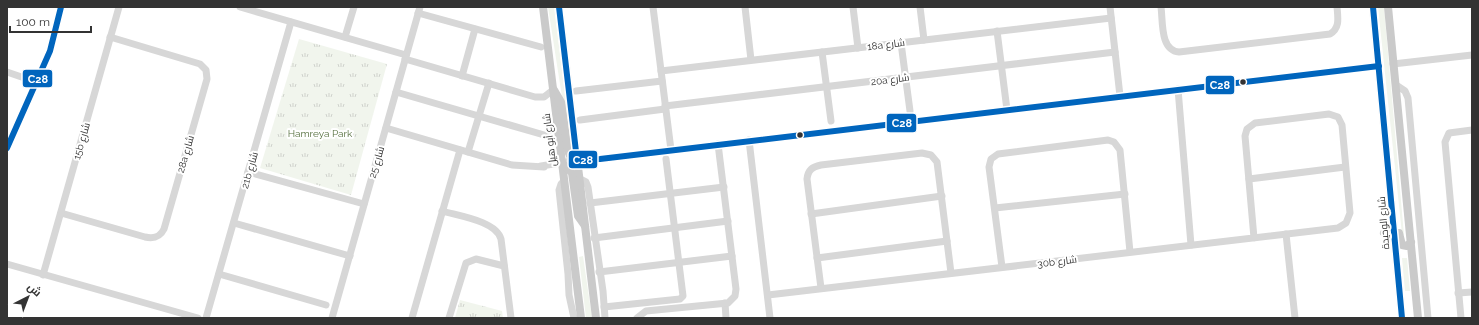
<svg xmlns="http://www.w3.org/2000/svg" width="1479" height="325" font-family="Raleway,Cairo,sans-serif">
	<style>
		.green { fill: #f1f5ed }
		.park { fill: url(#park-tufts) }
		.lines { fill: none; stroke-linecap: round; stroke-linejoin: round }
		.minor { stroke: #d7d7d7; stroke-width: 7 }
		.major { stroke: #cacaca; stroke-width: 8 }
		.bus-1-casing { stroke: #fff; stroke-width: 9 }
		.bus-1 { stroke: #0065bd; stroke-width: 6 }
		.bus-dot { fill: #333; stroke: #fff; stroke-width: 1.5 }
		.labels { text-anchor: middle; stroke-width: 4; stroke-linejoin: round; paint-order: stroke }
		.street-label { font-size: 10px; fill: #333; stroke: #fff }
		.park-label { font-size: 10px; fill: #56703f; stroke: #fff }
		.line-badge { stroke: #fff; stroke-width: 1.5 }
		.badge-label { font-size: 11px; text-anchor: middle; font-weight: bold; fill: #fff }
	</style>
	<defs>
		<pattern id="park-tufts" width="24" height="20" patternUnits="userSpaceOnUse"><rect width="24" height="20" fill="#f1f5ed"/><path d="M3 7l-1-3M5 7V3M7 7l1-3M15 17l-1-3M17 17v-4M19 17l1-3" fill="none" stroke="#cfd2cc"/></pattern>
	</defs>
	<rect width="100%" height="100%" fill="#fff"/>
	<g class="green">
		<polygon points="548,7 554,7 571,142 569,142"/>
		<polygon points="1378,7 1384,7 1404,235 1402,234"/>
		<polygon points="583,256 592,318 586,318 579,257"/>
		<polygon points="1402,258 1407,258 1410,291 1405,291"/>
	</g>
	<g class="park">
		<polygon points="299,39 387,64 351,195 260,168"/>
		<polygon points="460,300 502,311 503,318 455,318"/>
	</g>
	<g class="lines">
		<g class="minor">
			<polyline points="240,7 406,55"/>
			<polyline points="653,7 671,150"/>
			<polyline points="745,7 751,60"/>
			<polyline points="853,7 858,48"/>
			<polyline points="920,7 924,40"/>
			<polyline points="1110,7 1120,96"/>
			<path d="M 1161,7 C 1163,22 1160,50 1179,52 L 1330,34 C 1340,28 1338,18 1337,7"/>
			<polyline points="418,13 541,47"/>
			<polyline points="997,31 1007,110"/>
			<polyline points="345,37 354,7"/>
			<polyline points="901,43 910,111"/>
			<polyline points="822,52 831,121"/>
			<polyline points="405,59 535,97 544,97 553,90"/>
			<polyline points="1393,64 1472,55"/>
			<polyline points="661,71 1111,18"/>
			<polyline points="7,72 36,82"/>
			<polyline points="462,76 475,29"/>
			<polyline points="1396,85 1405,91 1408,98 1428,318"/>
			<polyline points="1178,89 1191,245"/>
			<polyline points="576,91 662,81"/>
			<polyline points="396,92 551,137"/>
			<polyline points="665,106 1115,52"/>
			<polyline points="580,120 665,109"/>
			<polyline points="386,128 512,165 544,167"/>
			<polyline points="749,140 770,318"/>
			<polyline points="7,148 50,51 61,7"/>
			<polyline points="468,152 489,83"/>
			<polyline points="541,166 591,158 600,159 1379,66"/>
			<polyline points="248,172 364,204"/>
			<polyline points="580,179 586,182 588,187 603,291 605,318"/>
			<polyline points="1249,179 1345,167"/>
			<polyline points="564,181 561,184 559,190 568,274 569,295 574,318"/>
			<polyline points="590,203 724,187"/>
			<polyline points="995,208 1125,194"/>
			<path d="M 442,211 C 459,216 496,221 501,239 L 511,318"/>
			<path d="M 61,213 L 145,237 C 154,239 160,237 164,229 L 207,79 L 206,70 L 200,64 L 110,37"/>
			<polyline points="811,214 942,196"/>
			<polyline points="234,223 350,256"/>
			<polyline points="1286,234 1295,318"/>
			<polyline points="594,238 728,221"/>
			<polyline points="817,258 947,241"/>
			<polyline points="7,264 198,318"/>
			<polyline points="1002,267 989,167 991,159 998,154 1108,140 1114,142 1120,150 1130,252"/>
			<polyline points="599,272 732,256"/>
			<polyline points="219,274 326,305"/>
			<polyline points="43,275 119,7"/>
			<path d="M 821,288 L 807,179 C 808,170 812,167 821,165 L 922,153 L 931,155 L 937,162 L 951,273"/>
			<polyline points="1458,293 1472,292"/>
			<path d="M 768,295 C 958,272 1148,251 1338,228 L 1346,223 L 1350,213 L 1342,125 L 1338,117 L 1329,114 L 1255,123 L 1247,129 L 1245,136 L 1254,238"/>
			<polyline points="725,303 726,318"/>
			<polyline points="604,307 680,299 683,296 666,159"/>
			<polyline points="206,318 291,22"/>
			<polyline points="332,318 420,7"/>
			<polyline points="412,318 460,150"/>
			<polyline points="449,318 466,263 476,259 504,266"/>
			<polyline points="637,318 646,311 728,303 735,296 736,289 718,144"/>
			<polyline points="1461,318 1445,142 1449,133 1472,130"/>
		</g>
		<g class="major">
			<polyline points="543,7 581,318"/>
			<polyline points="559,7 596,318"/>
			<polyline points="1373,7 1402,318"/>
			<polyline points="1388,7 1418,318"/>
			<polyline points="554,90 561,102 568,151 571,158 578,164"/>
			<polyline points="561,162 572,173 578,216 585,226"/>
			<polyline points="1384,233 1393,222"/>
			<polyline points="1399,233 1402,245 1407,246 1411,242"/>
		</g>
		<g class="bus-1-casing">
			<g id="bus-1">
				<polyline points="559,7 577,160 600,159 1379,66"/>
				<polyline points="1373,7 1402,318"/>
				<polyline points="7,148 50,51 61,7"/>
			</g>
		</g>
		<use href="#bus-1" class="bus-1"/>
	</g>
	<g class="bus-dot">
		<circle cx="1243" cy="82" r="3.5"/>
		<circle cx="800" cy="135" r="3.5"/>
	</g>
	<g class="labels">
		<g class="street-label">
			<text transform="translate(886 44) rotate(-7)" y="4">18a شارع</text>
			<text transform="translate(890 79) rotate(-7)" y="4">20a شارع</text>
			<text transform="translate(549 140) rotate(-97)" y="4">شارع أبو هيل</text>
			<text transform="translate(81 141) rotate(-74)" y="4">15b شارع</text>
			<text transform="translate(185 154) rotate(-74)" y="4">28a شارع</text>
			<text transform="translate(376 162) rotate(-74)" y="4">شارع 25</text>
			<text transform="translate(249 170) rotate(-74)" y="4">21b شارع</text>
			<text transform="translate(1383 223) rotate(-95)" y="4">شارع الوحيدة</text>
			<text transform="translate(1057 261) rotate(-7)" y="4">30b شارع</text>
		</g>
		<g class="park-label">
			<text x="320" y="137">Hamreya Park</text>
		</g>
	</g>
	<g class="line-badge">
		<rect x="22" y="69" width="31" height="19" rx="4" fill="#0065bd"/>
		<rect x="1205" y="75" width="30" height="20" rx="4" fill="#0065bd"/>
		<rect x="886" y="113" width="31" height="20" rx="4" fill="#0065bd"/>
		<rect x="568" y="150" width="30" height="19" rx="4" fill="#0065bd"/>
	</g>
	<g class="badge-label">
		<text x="38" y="83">C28</text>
		<text x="1220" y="89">C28</text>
		<text x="902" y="127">C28</text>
		<text x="583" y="164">C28</text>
	</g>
	<rect width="1479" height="325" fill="none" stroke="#333333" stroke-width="16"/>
	<g transform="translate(28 297) rotate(42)" stroke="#ffffff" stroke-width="3" paint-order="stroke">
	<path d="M0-3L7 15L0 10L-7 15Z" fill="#333333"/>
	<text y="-6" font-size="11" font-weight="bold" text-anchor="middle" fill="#333333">ش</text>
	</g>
	<path d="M10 26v6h81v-6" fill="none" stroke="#333333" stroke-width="2"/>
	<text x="16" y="26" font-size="12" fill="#333333" stroke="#ffffff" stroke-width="3" paint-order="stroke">100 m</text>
</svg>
